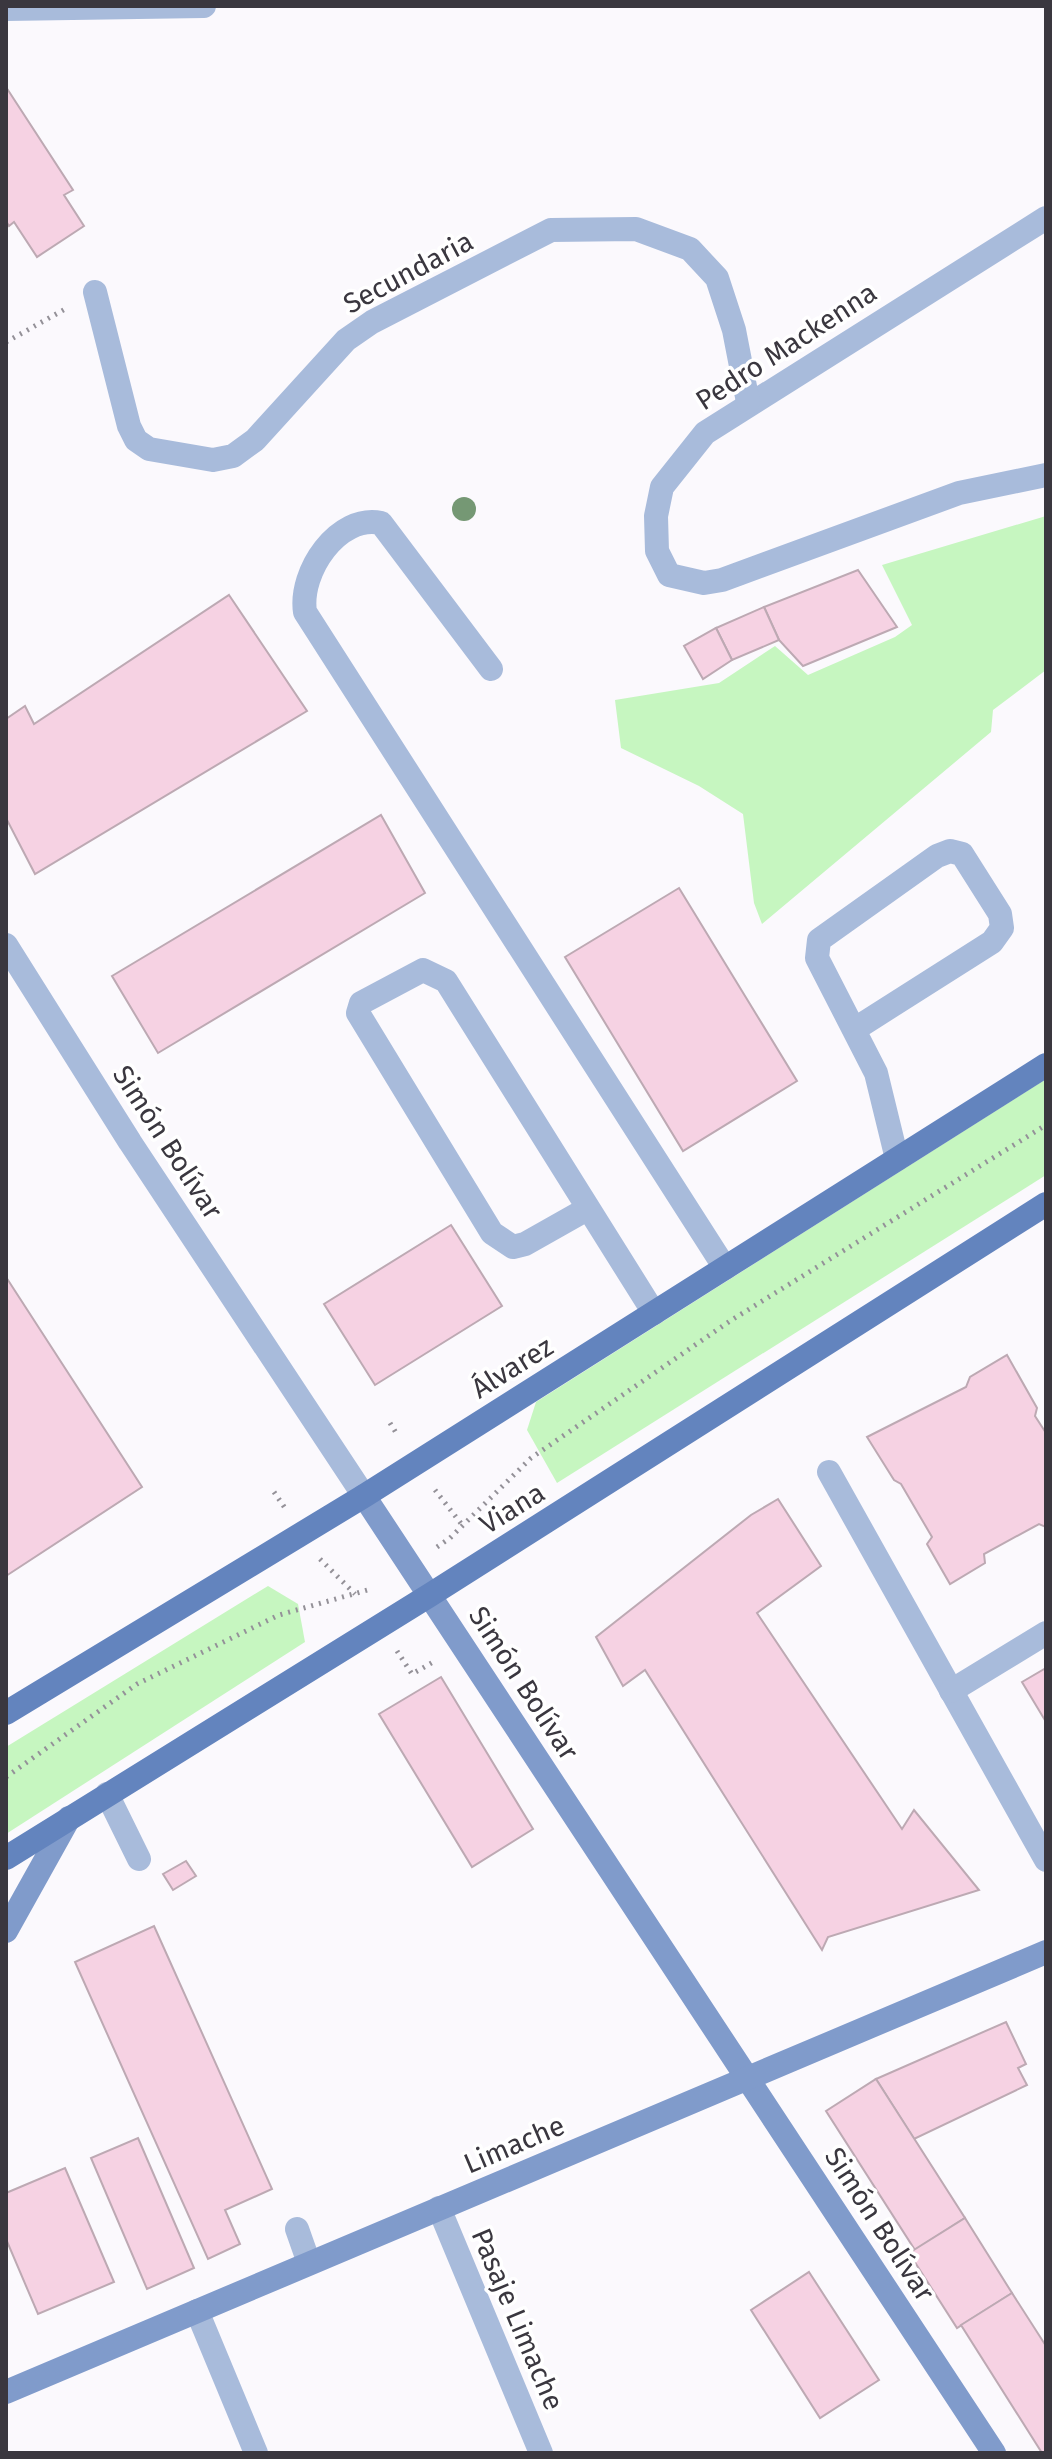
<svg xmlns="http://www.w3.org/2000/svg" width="1052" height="2459" font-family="'Fira Sans',sans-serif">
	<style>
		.green { fill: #c6f6c0 }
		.building { fill: #f6d2e3; stroke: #bda9b3; stroke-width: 2 }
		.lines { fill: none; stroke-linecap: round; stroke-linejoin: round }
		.path { stroke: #949198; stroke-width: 5; stroke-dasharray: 2 6; stroke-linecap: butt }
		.service { stroke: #a8bbdb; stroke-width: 24 }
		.minor { stroke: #a8bbdb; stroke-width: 24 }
		.tertiary { stroke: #a8bbdb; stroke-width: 24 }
		.secondary { stroke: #809bcb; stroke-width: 24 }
		.primary { stroke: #6384be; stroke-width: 24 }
		.tree { fill: #759874 }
		.labels { text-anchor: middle; stroke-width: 7; stroke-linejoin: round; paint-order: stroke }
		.street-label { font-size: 28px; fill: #3a373f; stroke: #fff }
	</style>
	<rect width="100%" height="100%" fill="#fbf9fd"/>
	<g class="green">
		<polygon points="1046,516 1046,670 993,710 991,732 762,924 754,903 743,814 699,786 621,748 615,700 719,683 775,646 808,675 895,637 912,625 882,565"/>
		<polygon points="1046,1079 1046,1175 557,1483 527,1430 536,1402"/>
		<polygon points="268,1586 298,1604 305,1642 6,1834 6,1747"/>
	</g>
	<g class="building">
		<polygon points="6,87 73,190 64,195 84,226 37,257 14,222 9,226 6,221"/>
		<polygon points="858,570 897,627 803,666 779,640 764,607"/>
		<polygon points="229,595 307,711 35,874 6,818 6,719 25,706 34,724"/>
		<polygon points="764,607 779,640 732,660 716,628"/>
		<polygon points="716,628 732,660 703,679 684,646"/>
		<polygon points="381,815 425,893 158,1053 112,976"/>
		<polygon points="679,888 797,1081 683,1151 565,957"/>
		<polygon points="451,1225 502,1306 375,1385 324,1304"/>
		<polygon points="6,1277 142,1487 6,1576"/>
		<polygon points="1007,1355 1037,1408 1035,1416 1046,1433 1046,1527 1039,1524 984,1554 985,1563 950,1584 927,1544 932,1537 901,1484 894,1480 867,1437 966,1387 970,1377"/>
		<polygon points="778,1499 821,1566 757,1613 902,1829 914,1810 979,1890 828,1937 822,1950 645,1670 623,1686 596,1637 751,1515"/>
		<polygon points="1046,1668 1046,1722 1022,1682"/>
		<polygon points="441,1677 533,1829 472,1867 379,1714"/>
		<polygon points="186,1861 196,1876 173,1890 163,1874"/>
		<polygon points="154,1926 272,2189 225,2210 240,2244 208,2259 75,1962"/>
		<polygon points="1006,2022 1026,2064 1018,2068 1027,2085 914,2139 876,2079"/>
		<polygon points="876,2079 965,2218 915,2250 826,2111"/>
		<polygon points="138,2138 194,2268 147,2289 91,2158"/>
		<polygon points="65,2168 114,2282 38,2314 6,2239 6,2193"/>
		<polygon points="965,2218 1012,2293 957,2328 909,2253"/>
		<polygon points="809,2272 879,2380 820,2418 751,2310"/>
		<polygon points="1012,2293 1046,2346 1046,2453 1042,2453 961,2325"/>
	</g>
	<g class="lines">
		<g class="path">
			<polyline points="6,342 67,308"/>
			<polyline points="390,1423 398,1436"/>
			<polyline points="435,1490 463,1526"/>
			<polyline points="274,1492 285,1508"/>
			<polyline points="437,1547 450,1538 531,1458 730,1321 1046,1125"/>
			<polyline points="320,1559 355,1594"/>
			<polyline points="397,1651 412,1674 435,1661"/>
			<polyline points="6,1777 137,1684 279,1615 371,1589"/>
		</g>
		<g class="service">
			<path d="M 491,669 L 381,523 C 338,514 299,572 305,612 L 725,1268"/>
			<polyline points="855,1029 992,942 1002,928 1000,914 962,854 950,851 937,856 819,940 817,958 876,1073 897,1159"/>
			<polyline points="587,1209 525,1244 513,1247 492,1233 358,1013 361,1003 423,970 446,981 654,1313"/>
			<polyline points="829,1472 1046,1860"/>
			<polyline points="951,1691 1046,1633"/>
			<polyline points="107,1794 139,1859"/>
			<polyline points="297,2229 309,2263"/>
		</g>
		<g class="minor">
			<polyline points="6,9 204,6"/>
			<polyline points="1046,218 705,433 662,487 656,516 657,551 669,575 704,583 722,580 959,493 1046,475"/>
			<polyline points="95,292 129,426 136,440 149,449 213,460 233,456 255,440 346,340 372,322 551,230 636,229 690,249 717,278 734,330 748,402"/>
			<polyline points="439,2208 541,2453"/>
			<polyline points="197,2311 256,2453"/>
		</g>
		<polyline class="tertiary" points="6,945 130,1142 364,1496"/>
		<g class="secondary">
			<polyline points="364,1496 994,2453"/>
			<polyline points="6,1931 69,1818"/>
			<polyline points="6,2392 1046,1952"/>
		</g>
		<g class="primary">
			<polyline points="6,1713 364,1496 1046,1065"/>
			<polyline points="6,1858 430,1595 1046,1204"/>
		</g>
	</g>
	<circle class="tree" cx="464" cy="509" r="12"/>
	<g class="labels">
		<g class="street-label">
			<text transform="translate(408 272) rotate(-28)" y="10">Secundaria</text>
			<text transform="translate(786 346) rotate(-33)" y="10">Pedro Mackenna</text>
			<text transform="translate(168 1142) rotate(57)" y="10">Simón Bolívar</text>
			<text transform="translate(512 1367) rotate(-32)" y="10">Álvarez</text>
			<text transform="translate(512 1508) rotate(-32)" y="10">Viana</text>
			<text transform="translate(524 1683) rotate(57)" y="10">Simón Bolívar</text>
			<text transform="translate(514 2144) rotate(-23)" y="10">Limache</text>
			<text transform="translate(880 2224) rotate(57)" y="10">Simón Bolívar</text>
			<text transform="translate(518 2319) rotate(67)" y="10">Pasaje Limache</text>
		</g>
	</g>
	<rect width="1052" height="2459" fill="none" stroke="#3a373f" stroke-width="16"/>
</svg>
